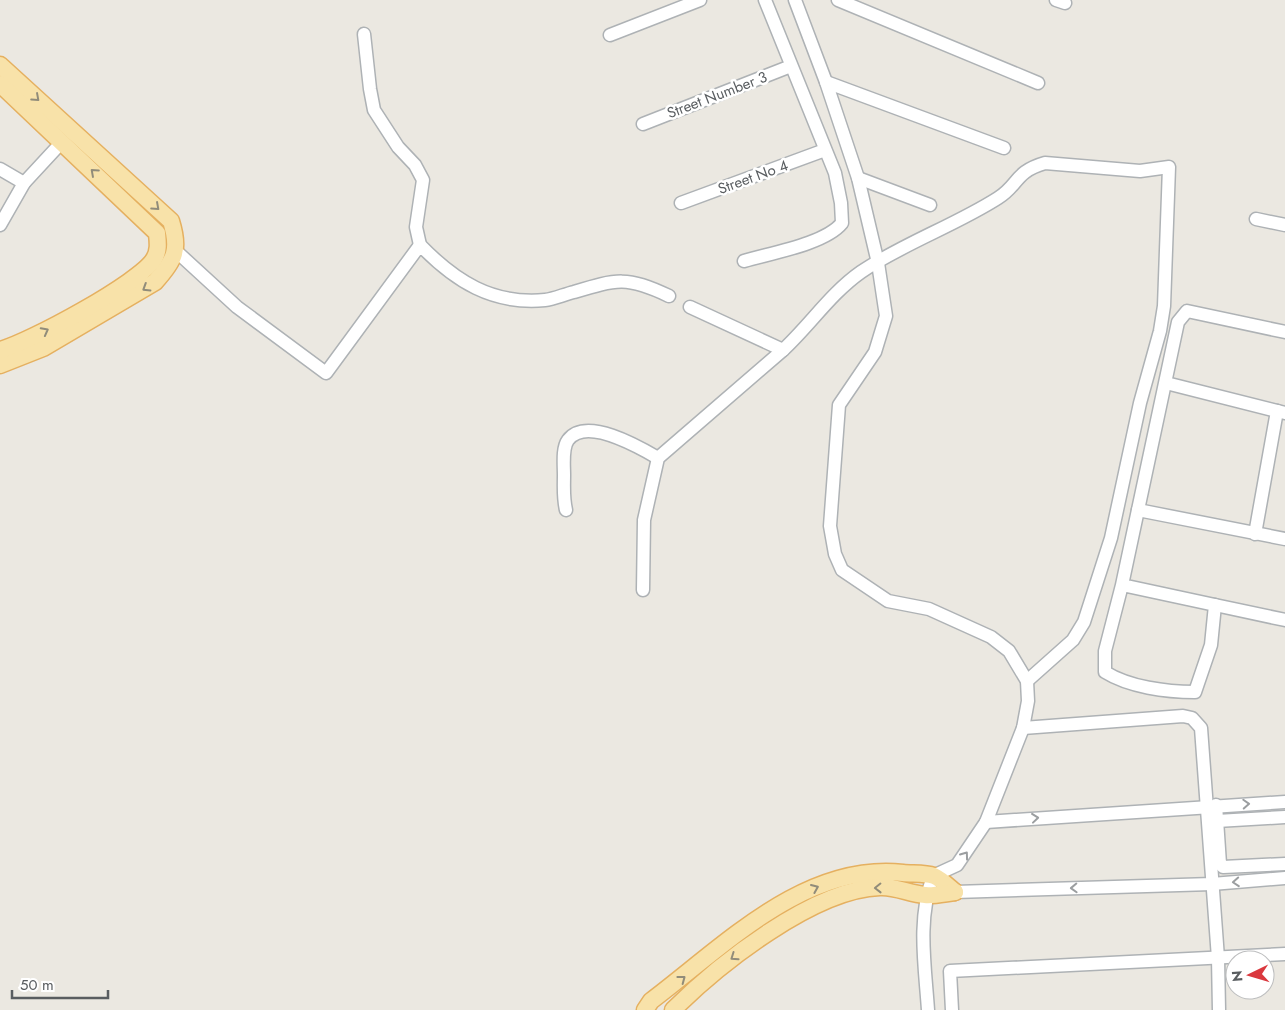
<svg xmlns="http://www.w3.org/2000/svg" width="1285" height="1010" font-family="Jost,sans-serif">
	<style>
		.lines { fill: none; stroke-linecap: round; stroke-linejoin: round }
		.minor-casing { stroke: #aeb2b5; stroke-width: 15 }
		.major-casing { stroke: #e5b060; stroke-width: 19 }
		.minor { stroke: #fff; stroke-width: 12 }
		.major { stroke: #f8e2a9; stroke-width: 16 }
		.oneway { stroke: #918c7a }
		.oneway2 { stroke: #9b9ea0 }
		.labels { text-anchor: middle; stroke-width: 5; stroke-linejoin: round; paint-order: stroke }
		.street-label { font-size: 15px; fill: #595d60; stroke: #fff }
	</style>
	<rect width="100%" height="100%" fill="#ebe8e1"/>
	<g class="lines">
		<g class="minor-casing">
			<g id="minor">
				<path d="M 795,0 L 826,82 L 858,178 L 878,263 L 886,316 L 875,352 L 839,405 L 830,526 L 835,554 L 842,570 L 888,601 L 929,609 L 991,637 L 1009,651 L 1027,681 L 1028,701 L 1023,728 L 986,822 L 957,865 L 933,876 C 917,920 925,965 928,1010"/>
				<polyline points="838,0 1038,83"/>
				<polyline points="1056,0 1065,3"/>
				<polyline points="364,34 370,89 374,110 398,147 415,165 423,180 416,227 420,245"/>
				<polyline points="610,35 700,0"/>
				<polyline points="826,82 1004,148"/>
				<polyline points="643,124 791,66"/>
				<polyline points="0,169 24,183"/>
				<polyline points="858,178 930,205"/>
				<polyline points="681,203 825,150"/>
				<polyline points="1256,219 1285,225"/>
				<polyline points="0,225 24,183 61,143"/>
				<path d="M 176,251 L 237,307 L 326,373 L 420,245 C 455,281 492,305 545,300 C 554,299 565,294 574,292 C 617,279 627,276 669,296"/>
				<path d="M 744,261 C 771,253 825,244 842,223 L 841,203 L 835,173 L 765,0"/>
				<path d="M 690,307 L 783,350 C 810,325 831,293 861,272 C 902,244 956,225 998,198 C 1019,185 1014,172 1045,163 L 1140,171 L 1169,167 L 1164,306 L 1160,331 L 1140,403 L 1111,538 L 1084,622 L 1073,640 L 1027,681"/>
				<polyline points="1166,383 1285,413"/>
				<path d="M 566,510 C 563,497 564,487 564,475 C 564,465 562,448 568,440 C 586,416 639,447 658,458"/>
				<polyline points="1138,510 1285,539"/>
				<polyline points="1255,534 1277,411"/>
				<path d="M 1122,585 L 1215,605 L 1211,645 L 1195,692 C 1166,692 1129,687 1105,672 L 1105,651 L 1122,585 L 1178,322 L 1187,311 L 1285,332"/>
				<polyline points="643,590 644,520 658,458 783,350"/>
				<polyline points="1215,605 1285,620"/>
				<polyline points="1023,728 1183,716 1192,718 1201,728 1218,958 1219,1010"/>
				<polyline points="1216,805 1220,864 1223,867 1285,864"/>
				<polyline points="1217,821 1285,817"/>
				<polyline points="986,822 1285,802"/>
				<polyline points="955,892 1212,884 1285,878"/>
				<polyline points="952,1010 950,971 1285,954"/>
			</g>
		</g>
		<g class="major-casing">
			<g id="major">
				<path d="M 0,65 L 171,221 C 180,250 175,260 155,282 L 43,348 L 0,365"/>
				<path d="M 0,84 L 157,233 C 158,243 159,251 154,259 C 141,282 28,343 0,350"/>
				<path d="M 645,1010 L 651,1001 C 724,946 805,862 903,873 C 912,874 925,873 934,876 C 941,879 949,887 955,892"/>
				<path d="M 673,1010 C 719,964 814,889 880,887 C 895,886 910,894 925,895 C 934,896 946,893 955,892"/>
			</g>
		</g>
		<use href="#minor" class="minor"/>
		<use href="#major" class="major"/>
	</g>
	<defs><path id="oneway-chevron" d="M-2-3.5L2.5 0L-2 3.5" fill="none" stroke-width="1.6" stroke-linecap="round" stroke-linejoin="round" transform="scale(1.25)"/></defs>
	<g class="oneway">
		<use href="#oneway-chevron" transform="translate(36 98) rotate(42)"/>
		<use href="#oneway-chevron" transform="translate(94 172) rotate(-138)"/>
		<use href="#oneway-chevron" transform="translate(156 207) rotate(42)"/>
		<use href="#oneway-chevron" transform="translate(146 288) rotate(148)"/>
		<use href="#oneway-chevron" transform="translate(45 331) rotate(-28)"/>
		<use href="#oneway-chevron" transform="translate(815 888) rotate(-23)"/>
		<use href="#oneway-chevron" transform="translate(878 888) rotate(179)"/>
		<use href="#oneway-chevron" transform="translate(734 957) rotate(145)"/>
		<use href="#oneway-chevron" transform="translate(682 979) rotate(-37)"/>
	</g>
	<g class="oneway2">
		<use href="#oneway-chevron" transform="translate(1246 804) rotate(-3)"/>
		<use href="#oneway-chevron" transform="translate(1035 818) rotate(-6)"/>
		<use href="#oneway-chevron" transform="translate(965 855) rotate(-54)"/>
		<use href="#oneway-chevron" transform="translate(1236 882) rotate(176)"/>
		<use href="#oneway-chevron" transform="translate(1074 888) rotate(178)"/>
	</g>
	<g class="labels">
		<g class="street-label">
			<text transform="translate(717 95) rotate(-21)" y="5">Street Number 3</text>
			<text transform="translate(753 177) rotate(-20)" y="5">Street No 4</text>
		</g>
	</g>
	<g transform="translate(1250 975) rotate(265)"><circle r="24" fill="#ffffff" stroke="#bdbebf"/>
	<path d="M0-4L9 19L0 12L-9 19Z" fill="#da383e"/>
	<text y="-8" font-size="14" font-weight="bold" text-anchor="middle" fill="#595d60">N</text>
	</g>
	<path d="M12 990v8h96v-8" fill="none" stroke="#595d60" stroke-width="2.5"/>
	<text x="20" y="990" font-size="15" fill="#595d60" stroke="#ffffff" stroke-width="4" paint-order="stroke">50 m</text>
</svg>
